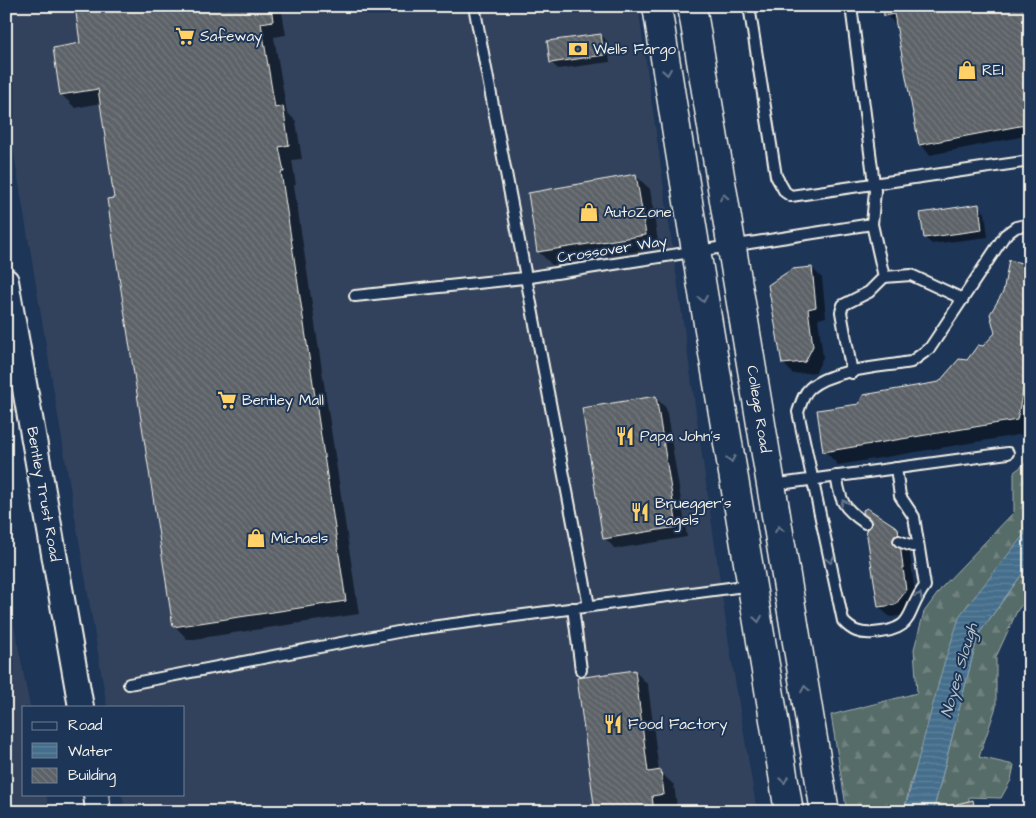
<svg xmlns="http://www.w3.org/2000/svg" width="1036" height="818" font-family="'Architects Daughter',sans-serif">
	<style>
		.built { fill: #30425c }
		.forest { fill: url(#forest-firs); stroke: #a5aea8 }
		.water { fill: url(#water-rules); stroke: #8ba2b1 }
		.shadow { fill: #0007 }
		.building { fill: url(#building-back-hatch); stroke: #f4f1e8 }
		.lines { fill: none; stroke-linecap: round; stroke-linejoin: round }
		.service-casing { stroke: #f4f1e8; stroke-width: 14 }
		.tertiary-casing { stroke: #f4f1e8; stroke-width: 28 }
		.primary-casing { stroke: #f4f1e8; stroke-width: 31 }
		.service { stroke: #1d3557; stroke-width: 10 }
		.tertiary { stroke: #1d3557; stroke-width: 24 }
		.primary { stroke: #1d3557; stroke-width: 28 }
		.oneway { stroke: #68778a }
		.labels { text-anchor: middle; stroke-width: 4; stroke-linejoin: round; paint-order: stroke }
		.poi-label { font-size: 15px; fill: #f4f1e8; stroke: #1d3557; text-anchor: start }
		.street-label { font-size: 15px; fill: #f4f1e8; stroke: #1d3557 }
		.water-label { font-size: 16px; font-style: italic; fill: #b7c3c8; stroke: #1d3557 }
	</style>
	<defs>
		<pattern id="forest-firs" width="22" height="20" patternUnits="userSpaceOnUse" patternTransform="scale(1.25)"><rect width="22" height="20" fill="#566c68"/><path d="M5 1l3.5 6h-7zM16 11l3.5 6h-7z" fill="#6f817e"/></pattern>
		<pattern id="water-rules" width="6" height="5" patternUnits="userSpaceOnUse" patternTransform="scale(1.25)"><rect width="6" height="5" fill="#456e8c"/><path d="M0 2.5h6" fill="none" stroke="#60839c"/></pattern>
		<pattern id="building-back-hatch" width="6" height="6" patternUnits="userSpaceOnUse" patternTransform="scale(1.25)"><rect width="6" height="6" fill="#5c6267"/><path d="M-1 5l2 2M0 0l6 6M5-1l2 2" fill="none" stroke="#74797d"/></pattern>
	</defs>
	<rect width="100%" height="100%" fill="#1d3557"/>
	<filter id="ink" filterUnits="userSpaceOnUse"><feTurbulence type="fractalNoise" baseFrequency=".02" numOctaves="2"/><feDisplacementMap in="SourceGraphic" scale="10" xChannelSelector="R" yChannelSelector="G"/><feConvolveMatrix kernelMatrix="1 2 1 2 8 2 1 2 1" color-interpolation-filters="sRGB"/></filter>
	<g filter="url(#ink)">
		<g class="built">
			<polygon points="6,6 638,6 729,644 757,812 125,812 122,794 184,794 184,707 107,707 6,107"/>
			<polygon points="6,583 30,707 24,707 24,794 46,794 49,809 28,812 6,812"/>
		</g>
		<g class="forest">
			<polygon points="1030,460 1030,527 1011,553 911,781 904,812 847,812 831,715 917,693 914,649 924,612 943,586 1014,512 1014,472"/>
			<polygon points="1030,563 1030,594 1017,611 996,657 996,707 979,757 1014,765 1011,780 1001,798 969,797 968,812 933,812 978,635"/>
		</g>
		<polygon class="water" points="1030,527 1030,563 978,635 933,812 904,812 943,667 960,615"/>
		<g class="shadow">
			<polygon points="76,6 281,6 286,35 274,37 287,112 296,121 302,159 292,160 296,185 294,185 359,614 188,640 175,626 101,103 75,108 61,94 82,44"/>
			<polygon points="884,6 1030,6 1030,135 930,155 920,144 897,25 886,15"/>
			<polygon points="601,35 608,42 610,62 558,69 551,62"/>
			<polygon points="636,176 650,189 659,248 552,265 538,251"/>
			<polygon points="978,206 985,213 988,237 932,244 925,238"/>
			<polygon points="1030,266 1030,433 838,465 825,451 860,405 940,383 968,362 996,333"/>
			<polygon points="812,268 822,278 826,317 818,319 823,357 816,372 793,374 783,363"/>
			<polygon points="656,398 666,408 687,537 615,549 605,538"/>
			<polygon points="897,529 908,539 916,602 906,615 890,617 879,607"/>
			<polygon points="635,671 648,685 659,771 674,785 677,807 664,809 665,812 596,812"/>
			<polygon points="973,802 977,812 960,812"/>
		</g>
		<g class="building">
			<polygon points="75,6 271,6 273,21 261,23 275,108 283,106 289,145 279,147 284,172 281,172 346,601 173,627 107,199 114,198 98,89 60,95 53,48 80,43"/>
			<polygon points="883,6 1030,6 1030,124 919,145 894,14 884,16"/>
			<polygon points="601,34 604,55 550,63 547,41"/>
			<polygon points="636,174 646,235 537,252 528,193"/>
			<polygon points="979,204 982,230 924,238 920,213"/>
			<polygon points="1009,260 1030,265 1030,356 1017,420 823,452 817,410 859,404 863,395 939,382 959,359 967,360 978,345 983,346 995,333 990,314 1003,292"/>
			<polygon points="812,267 816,307 808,309 813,346 805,362 782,364 768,285 792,269"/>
			<polygon points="656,396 677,527 603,539 582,408"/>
			<polygon points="867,508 898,528 906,591 895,605 878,607 863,510"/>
			<polygon points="635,670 648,772 661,770 664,794 652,796 654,812 595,812 577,678"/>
			<polygon points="973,800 975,812 958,812 957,804"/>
		</g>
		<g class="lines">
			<g class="service-casing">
				<g id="service">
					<polyline points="474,6 589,606"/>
					<polyline points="749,6 776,176 785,192 791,196 1030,161"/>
					<polyline points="851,6 875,191 872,224 884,277 869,292 843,305 841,312 852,373"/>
					<polyline points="884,277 911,275 963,299"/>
					<polyline points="355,296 524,278 872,224"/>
					<path d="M 896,468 L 900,496 L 914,517 L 925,586 C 904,614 917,629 873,633 C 860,634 852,631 843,621 L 798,412 C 801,404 803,394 810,388 C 832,369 883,367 911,362 L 930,348 L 1005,235 L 1016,227 L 1030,224"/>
					<path d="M 836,476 C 841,502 842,507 865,523"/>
					<polyline points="772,485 1008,453"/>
					<polyline points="899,541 912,546 918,545"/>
					<polyline points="573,608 581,670"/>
					<polyline points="129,684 408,630 752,585"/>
				</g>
			</g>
			<g class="tertiary-casing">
				<g id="tertiary">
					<polyline points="6,281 81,707"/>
					<polyline points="96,794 98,812"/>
				</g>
			</g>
			<g class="primary-casing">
				<g id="primary">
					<path d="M 657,6 C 698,275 746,543 789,812"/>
					<polyline points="692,6 825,812"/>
				</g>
			</g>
			<use href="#service" class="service"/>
			<use href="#tertiary" class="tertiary"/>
			<use href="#primary" class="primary"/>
		</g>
		<defs><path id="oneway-chevron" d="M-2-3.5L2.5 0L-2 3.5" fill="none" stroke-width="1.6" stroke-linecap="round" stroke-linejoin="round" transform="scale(1.25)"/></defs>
		<g class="oneway">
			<use href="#oneway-chevron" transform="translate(667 72) rotate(81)"/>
			<use href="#oneway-chevron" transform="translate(724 197) rotate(-99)"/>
			<use href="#oneway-chevron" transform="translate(703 299) rotate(80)"/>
			<use href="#oneway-chevron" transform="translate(731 459) rotate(80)"/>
			<use href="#oneway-chevron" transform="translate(844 503) rotate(-117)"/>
			<use href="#oneway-chevron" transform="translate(779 529) rotate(-99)"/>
			<use href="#oneway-chevron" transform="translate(830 560) rotate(77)"/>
			<use href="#oneway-chevron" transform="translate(919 596) rotate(-62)"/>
			<use href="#oneway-chevron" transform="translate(758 619) rotate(81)"/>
			<use href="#oneway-chevron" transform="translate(805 689) rotate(-99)"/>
			<use href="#oneway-chevron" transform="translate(784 780) rotate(81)"/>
		</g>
	</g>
	<defs>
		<g id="supermarket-bare" transform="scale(1.5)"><path d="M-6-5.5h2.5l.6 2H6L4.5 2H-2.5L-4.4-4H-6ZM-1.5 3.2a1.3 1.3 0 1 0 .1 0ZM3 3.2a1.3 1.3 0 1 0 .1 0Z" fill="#ffd166" stroke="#1d3557" stroke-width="2.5" paint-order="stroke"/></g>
		<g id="bank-bare" transform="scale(1.5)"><path d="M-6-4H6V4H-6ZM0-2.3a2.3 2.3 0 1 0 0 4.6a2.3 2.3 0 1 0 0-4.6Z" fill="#ffd166" stroke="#1d3557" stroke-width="2.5" paint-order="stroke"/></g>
		<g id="shop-bare" transform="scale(1.5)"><path d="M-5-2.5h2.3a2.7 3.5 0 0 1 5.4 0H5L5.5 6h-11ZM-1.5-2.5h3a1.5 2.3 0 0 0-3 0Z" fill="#ffd166" stroke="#1d3557" stroke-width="2.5" paint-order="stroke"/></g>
		<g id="restaurant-bare" transform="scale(1.5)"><path d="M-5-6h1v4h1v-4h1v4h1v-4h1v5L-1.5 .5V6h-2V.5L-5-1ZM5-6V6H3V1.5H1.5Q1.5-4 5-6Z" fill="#ffd166" stroke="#1d3557" stroke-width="2.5" paint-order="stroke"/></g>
	</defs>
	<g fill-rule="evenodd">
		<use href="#supermarket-bare" x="185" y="36"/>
		<use href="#bank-bare" x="578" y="49"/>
		<use href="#shop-bare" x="967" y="70"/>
		<use href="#shop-bare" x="589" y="212"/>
		<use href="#supermarket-bare" x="227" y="400"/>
		<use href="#restaurant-bare" x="625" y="436"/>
		<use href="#restaurant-bare" x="640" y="512"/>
		<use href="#shop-bare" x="256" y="538"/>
		<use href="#restaurant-bare" x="613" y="724"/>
	</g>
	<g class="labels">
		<g class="poi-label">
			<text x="200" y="41">Safeway</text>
			<text x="593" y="54">Wells Fargo</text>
			<text x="982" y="75">REI</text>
			<text x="604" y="217">AutoZone</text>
			<text x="242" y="405">Bentley Mall</text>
			<text x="640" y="441">Papa John's</text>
			<text x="655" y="508">Bruegger's<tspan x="655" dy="17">Bagels</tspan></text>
			<text x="271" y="543">Michaels</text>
			<text x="628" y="729">Food Factory</text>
		</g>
		<g class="street-label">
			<text transform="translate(612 249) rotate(-9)" y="5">Crossover Way</text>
			<text transform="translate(759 409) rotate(81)" y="5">College Road</text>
			<text transform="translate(44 494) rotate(80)" y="5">Bentley Trust Road</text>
		</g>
		<g class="water-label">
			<text transform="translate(958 670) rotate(-74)" y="6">Noyes Slough</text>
		</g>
	</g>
	<rect width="1036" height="818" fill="none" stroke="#1d3557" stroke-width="25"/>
	<rect x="12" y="12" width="1011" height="793" fill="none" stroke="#f4f1e8" stroke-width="2" filter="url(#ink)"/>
	<rect x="22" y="706" width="162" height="90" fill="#1d3557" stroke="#738091"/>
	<rect x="32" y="722" width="25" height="8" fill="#1d3557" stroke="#738091"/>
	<text x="68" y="730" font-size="15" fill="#f4f1e8">Road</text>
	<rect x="32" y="743" width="25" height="15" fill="url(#water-rules)" stroke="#738091"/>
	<text x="68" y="756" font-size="15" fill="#f4f1e8">Water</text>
	<rect x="32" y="768" width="25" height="15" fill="url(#building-back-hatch)" stroke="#738091"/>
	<text x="68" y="780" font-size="15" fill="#f4f1e8">Building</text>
</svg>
